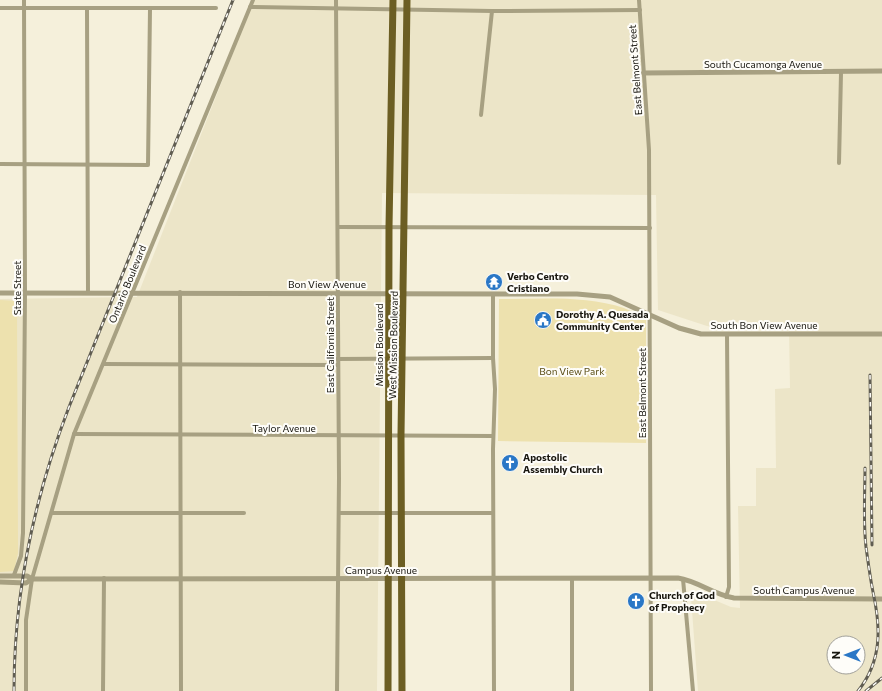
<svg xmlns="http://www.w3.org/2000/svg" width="882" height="691" font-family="Commissioner,sans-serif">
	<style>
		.built { fill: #ece5c8; fill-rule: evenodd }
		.green { fill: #ede1ae }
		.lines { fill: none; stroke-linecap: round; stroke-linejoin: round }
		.minor { stroke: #a7a082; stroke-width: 4 }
		.tertiary { stroke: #a7a082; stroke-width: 5 }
		.primary { stroke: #6c5e23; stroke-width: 7 }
		.rail-casing { stroke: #605d52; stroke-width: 3 }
		.rail { stroke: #fefdf9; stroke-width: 1.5; stroke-dasharray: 4.5; stroke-linecap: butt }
		.labels { text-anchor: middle; stroke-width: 4; stroke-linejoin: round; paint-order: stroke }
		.street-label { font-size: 10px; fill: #18160f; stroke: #fefdf9 }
		.poi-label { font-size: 10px; font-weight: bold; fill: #18160f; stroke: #fefdf9; text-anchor: start }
		.park-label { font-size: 10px; fill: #5b4e17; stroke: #fefdf9 }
	</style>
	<rect width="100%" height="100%" fill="#f5f0db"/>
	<path class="built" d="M 254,0 L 882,0 L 882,691 L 698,691 L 691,597 L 700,594 L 731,607 L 740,608 L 738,506 L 756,506 L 756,468 L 776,468 L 775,389 L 790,388 L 789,328 L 723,329 L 707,326 L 658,310 L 656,195 L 382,193 L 377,691 L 0,691 L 0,299 L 137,297 ZM 834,643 L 858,643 L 858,667 L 834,667 Z"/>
	<g class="green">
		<path d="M 499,299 C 540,299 585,295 624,308 C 631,311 639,316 646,320 L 646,443 L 498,441 Z"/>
		<polygon points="0,300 17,301 18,553 14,571 0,572"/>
	</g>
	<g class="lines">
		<g class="minor">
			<polyline points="336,0 339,478 337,691"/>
			<polyline points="639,0 649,150 651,691"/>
			<polyline points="250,7 492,11 640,10"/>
			<polyline points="0,8 216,8"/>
			<polyline points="87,9 88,293"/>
			<polyline points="481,115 492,11"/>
			<polyline points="839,163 841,73"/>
			<polyline points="0,164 148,165 150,9"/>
			<polyline points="338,227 650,228"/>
			<polyline points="180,292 181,691"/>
			<polyline points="493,294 493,358 495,389 493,449 494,691"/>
			<polyline points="337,359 493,358"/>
			<polyline points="104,364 337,365"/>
			<polyline points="74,434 493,436"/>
			<polyline points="52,513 244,513"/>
			<polyline points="339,513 493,513"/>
			<polyline points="14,575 21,556 23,533 25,293 24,0"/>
			<polyline points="572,578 572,691"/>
			<polyline points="683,579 693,691"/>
			<polyline points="726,597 729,587 727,335"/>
			<polyline points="26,691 26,620 32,579 74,434 253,0"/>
			<polyline points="103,691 104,578"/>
		</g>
		<g class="tertiary">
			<polyline points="643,73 882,71"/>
			<polyline points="0,293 577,294 610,297 679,328 701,334 882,334"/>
			<path d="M 0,576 L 27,576 L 32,579 L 678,578 C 698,581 714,595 734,598 L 882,599"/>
			<polyline points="0,582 26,583 32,579"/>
		</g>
		<g class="primary">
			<polyline points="388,691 389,227 393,0"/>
			<polyline points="402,691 401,435 407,0"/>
		</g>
		<g class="rail-casing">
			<g id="rail">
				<polyline points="870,375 872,545"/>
				<path d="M 14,691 C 14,593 34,498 69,407 L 233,0"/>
				<path d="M 858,691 C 882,661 881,628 873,592 C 870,577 868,561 866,547 C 863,521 865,494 865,468"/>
				<polyline points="866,691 882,678"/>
			</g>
		</g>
		<use href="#rail" class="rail"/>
	</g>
	<defs>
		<g id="temple-disc" transform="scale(0.9)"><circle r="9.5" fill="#2a77c6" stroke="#fefdf9"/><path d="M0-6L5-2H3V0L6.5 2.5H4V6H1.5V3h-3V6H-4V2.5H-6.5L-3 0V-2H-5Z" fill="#fff"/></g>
		<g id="civic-disc" transform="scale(0.9)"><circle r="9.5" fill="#2a77c6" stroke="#fefdf9"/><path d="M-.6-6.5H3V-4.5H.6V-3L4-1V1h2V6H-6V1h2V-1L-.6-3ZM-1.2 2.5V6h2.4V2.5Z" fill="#fff"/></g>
		<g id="church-disc" transform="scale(0.9)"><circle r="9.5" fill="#2a77c6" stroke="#fefdf9"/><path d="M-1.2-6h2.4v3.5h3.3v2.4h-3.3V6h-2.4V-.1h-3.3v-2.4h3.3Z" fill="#fff"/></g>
	</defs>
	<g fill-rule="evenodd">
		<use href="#temple-disc" x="494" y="282"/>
		<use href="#civic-disc" x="543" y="320"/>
		<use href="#church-disc" x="510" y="463"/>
		<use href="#church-disc" x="636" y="601"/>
	</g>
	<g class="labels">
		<g class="street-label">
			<text x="763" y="68">South Cucamonga Avenue</text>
			<text transform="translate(635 70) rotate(-94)" y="4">East Belmont Street</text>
			<text transform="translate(127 284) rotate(-68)" y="4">Ontario Boulevard</text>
			<text x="327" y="288">Bon View Avenue</text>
			<text transform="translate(17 288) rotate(-90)" y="4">State Street</text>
			<text x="764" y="329">South Bon View Avenue</text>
			<text transform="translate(330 345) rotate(-90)" y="4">East California Street</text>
			<text transform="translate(379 345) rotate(-90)" y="4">Mission Boulevard</text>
			<text transform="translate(393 345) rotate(-89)" y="4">West Mission Boulevard</text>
			<text transform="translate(642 393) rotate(-90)" y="4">East Belmont Street</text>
			<text x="284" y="432">Taylor Avenue</text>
			<text x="381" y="574">Campus Avenue</text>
			<text x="804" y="594">South Campus Avenue</text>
		</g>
		<g class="poi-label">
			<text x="507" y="280">Verbo Centro<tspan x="507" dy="12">Cristiano</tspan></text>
			<text x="556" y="318">Dorothy A. Quesada<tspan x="556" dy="12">Community Center</tspan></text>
			<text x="523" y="461">Apostolic<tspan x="523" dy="12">Assembly Church</tspan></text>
			<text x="649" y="599">Church of God<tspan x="649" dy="12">of Prophecy</tspan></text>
		</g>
		<g class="park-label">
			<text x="572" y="375">Bon View Park</text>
		</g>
	</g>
	<g transform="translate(846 655) rotate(270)"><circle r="19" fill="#fefdf9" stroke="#a2a19b"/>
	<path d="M0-3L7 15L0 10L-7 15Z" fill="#2a77c6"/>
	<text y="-6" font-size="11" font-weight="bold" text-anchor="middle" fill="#18160f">N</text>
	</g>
</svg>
